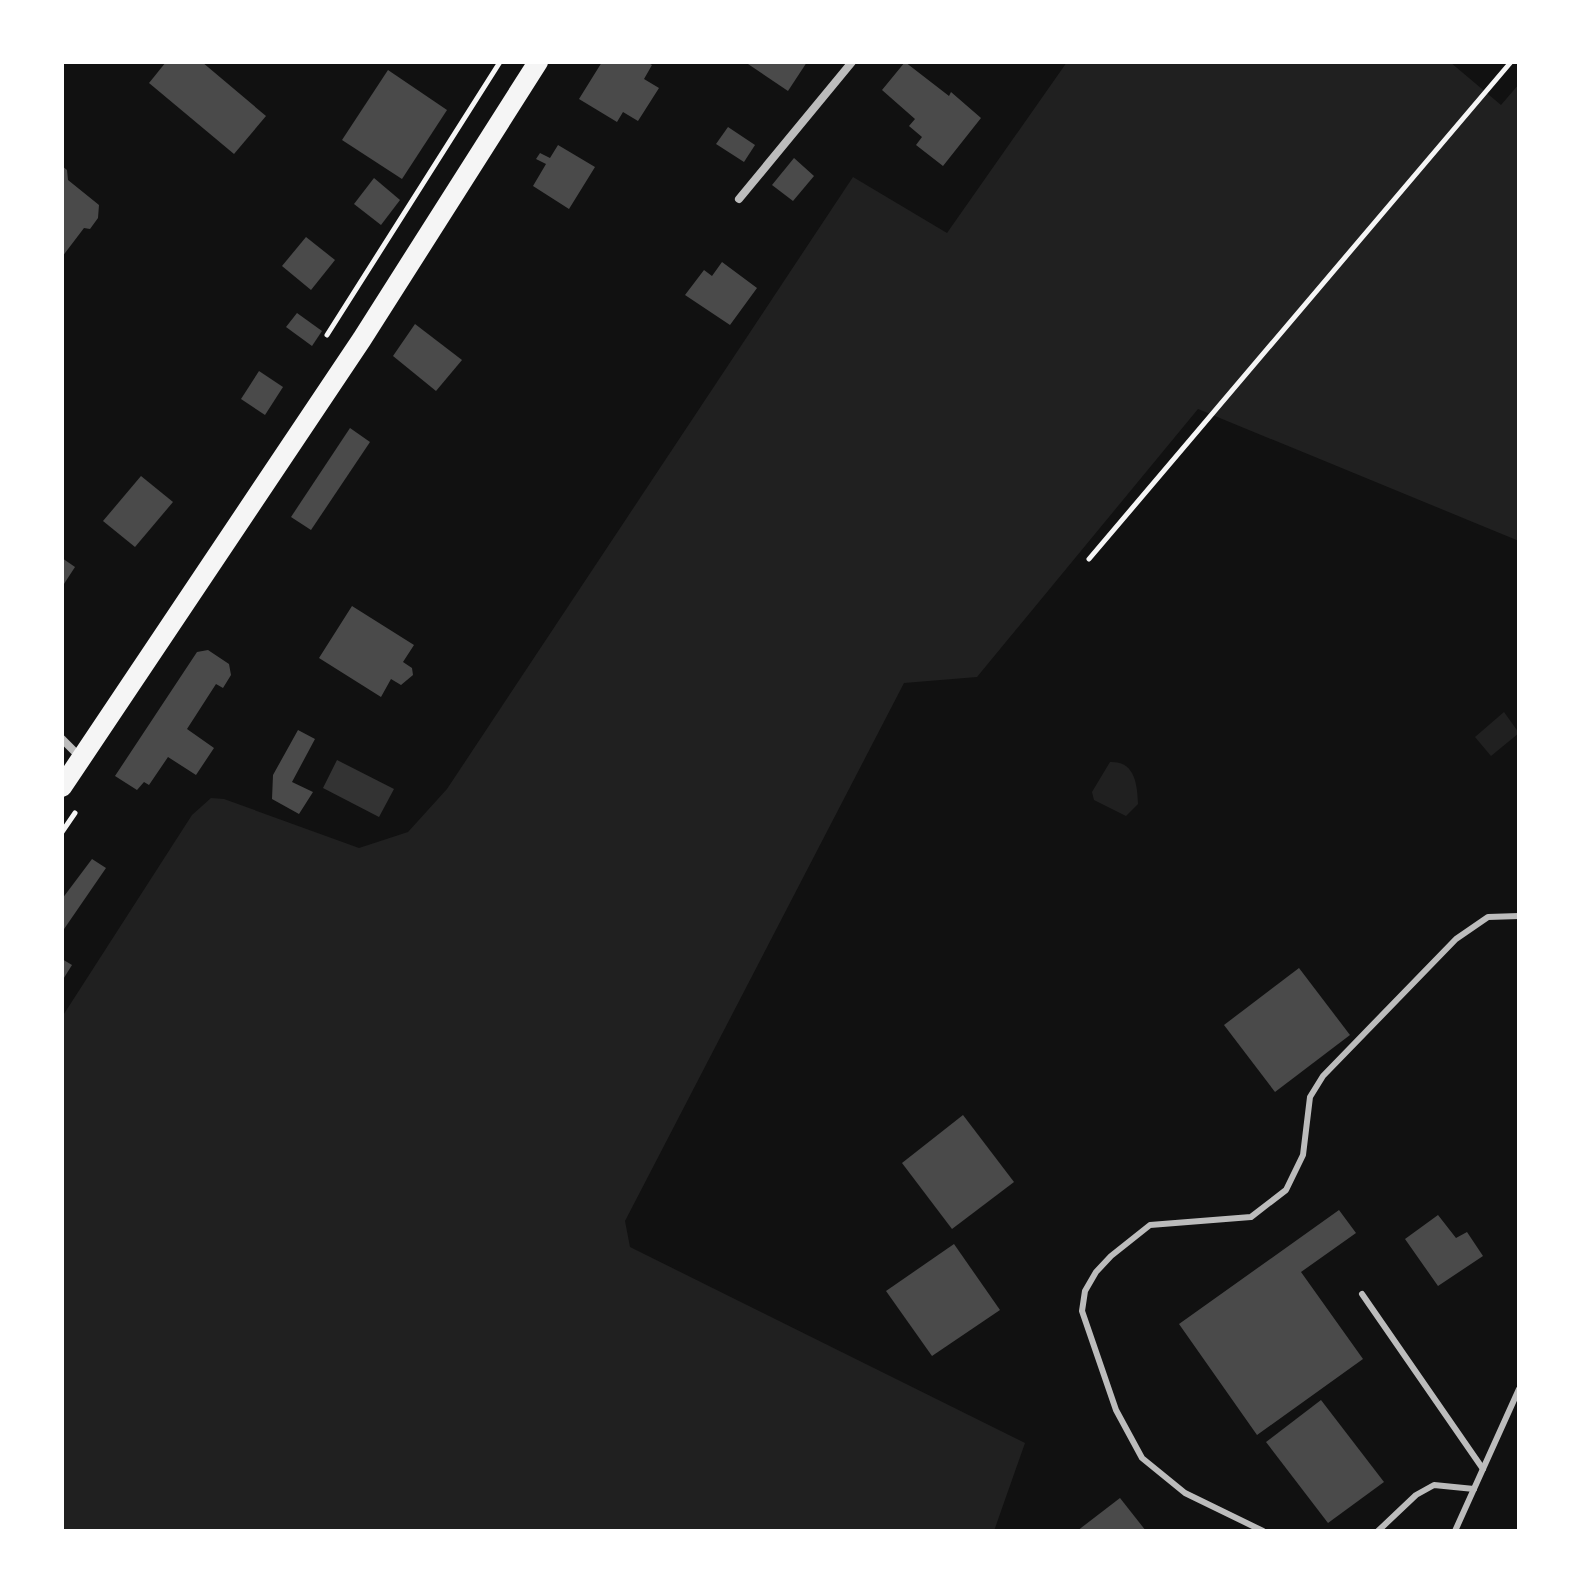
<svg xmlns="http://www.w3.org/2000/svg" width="1581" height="1593" font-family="Overpass,sans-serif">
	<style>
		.green { fill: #202020 }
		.water { fill: #333 }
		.building { fill: #4a4a4a }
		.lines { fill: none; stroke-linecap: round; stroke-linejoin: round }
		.path { stroke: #f5f5f5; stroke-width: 5 }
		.service { stroke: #bcbcbc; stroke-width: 6 }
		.minor { stroke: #bcbcbc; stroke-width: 8 }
		.primary { stroke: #f5f5f5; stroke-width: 20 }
	</style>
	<rect width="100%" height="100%" fill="#111"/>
	<g class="green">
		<polygon points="1067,62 1450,62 1501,105 1519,84 1519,541 1198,409 977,677 904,683 625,1221 630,1247 1025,1443 994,1531 62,1531 62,1017 192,815 211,798 224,799 359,848 408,832 447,789 853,177 947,233"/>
		<polygon points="1504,712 1519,733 1491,756 1475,737"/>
		<path d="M 1110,762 C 1135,761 1137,784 1138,804 L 1126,816 L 1094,800 L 1092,792 Z"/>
	</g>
	<polygon class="water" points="337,760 394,789 379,817 323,788"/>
	<g class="building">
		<polygon points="166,62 202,62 266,116 234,154 149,83"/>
		<polygon points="602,62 647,62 652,65 644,79 659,88 638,121 623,112 617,122 579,99"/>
		<polygon points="745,62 807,62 788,91"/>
		<polygon points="905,62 949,96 951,92 981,118 943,166 916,145 922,137 909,126 915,119 882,90"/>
		<polygon points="388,70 447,110 402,179 342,140"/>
		<polygon points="728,127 755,145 744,162 716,144"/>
		<polygon points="558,145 595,167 569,209 533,186 546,164 536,159 540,153 550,158"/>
		<polygon points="794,158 814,176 793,201 772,185"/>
		<polygon points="62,166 67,170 68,180 99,205 98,218 90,229 84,228 62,257"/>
		<polygon points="374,178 400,200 381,225 354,204"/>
		<polygon points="306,237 335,260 311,290 282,266"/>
		<polygon points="722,262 757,288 730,325 685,295 704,270 712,276"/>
		<polygon points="297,313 322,331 312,346 286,327"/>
		<polygon points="415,324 462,360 436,391 393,356"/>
		<polygon points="259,371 283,387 265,415 241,399"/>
		<polygon points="350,428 370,442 311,530 291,517"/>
		<polygon points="141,476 173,502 135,547 103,521"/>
		<polygon points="62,558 75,567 62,587"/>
		<polygon points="352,606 414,645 403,662 412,668 413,675 401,685 391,679 381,697 319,658"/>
		<polygon points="208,650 229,664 231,675 223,688 216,684 187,729 214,748 196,775 168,757 149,785 144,782 137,790 115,776 197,652"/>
		<polygon points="298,730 315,739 292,782 313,792 299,814 272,799 273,775"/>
		<polygon points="92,859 106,868 62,932 62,899"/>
		<polygon points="62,959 72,965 62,981"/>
		<polygon points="1299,968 1350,1035 1275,1092 1224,1025"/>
		<polygon points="963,1115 1014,1182 952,1229 902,1163"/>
		<polygon points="1339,1210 1356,1233 1301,1272 1363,1359 1257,1435 1179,1324"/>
		<polygon points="1438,1215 1456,1238 1467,1232 1483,1256 1438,1286 1405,1239"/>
		<polygon points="954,1244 1000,1310 932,1356 886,1291"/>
		<polygon points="1321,1400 1384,1482 1328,1523 1266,1442"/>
		<polygon points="1120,1498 1146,1531 1077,1531"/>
	</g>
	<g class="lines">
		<g class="path">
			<polyline points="327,335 500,62"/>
			<polyline points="1089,559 1511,62"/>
			<polyline points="62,832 75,813"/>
		</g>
		<g class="service">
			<polyline points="1362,1294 1483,1469"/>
			<polyline points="1263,1531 1185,1493 1142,1458 1116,1410 1082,1311 1085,1291 1096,1272 1111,1256 1150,1225 1251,1217 1286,1190 1303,1155 1310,1097 1323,1076 1456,939 1488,917 1519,916"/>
			<polyline points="1378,1531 1416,1495 1434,1485 1474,1489"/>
			<polyline points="1455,1531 1519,1389"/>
		</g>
		<g class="minor">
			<polyline points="739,199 852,62"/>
			<polyline points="62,739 81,758"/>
		</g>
		<polyline class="primary" points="62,787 362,339 538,62"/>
	</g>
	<rect width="1581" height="1593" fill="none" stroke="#ffffff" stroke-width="128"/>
</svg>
